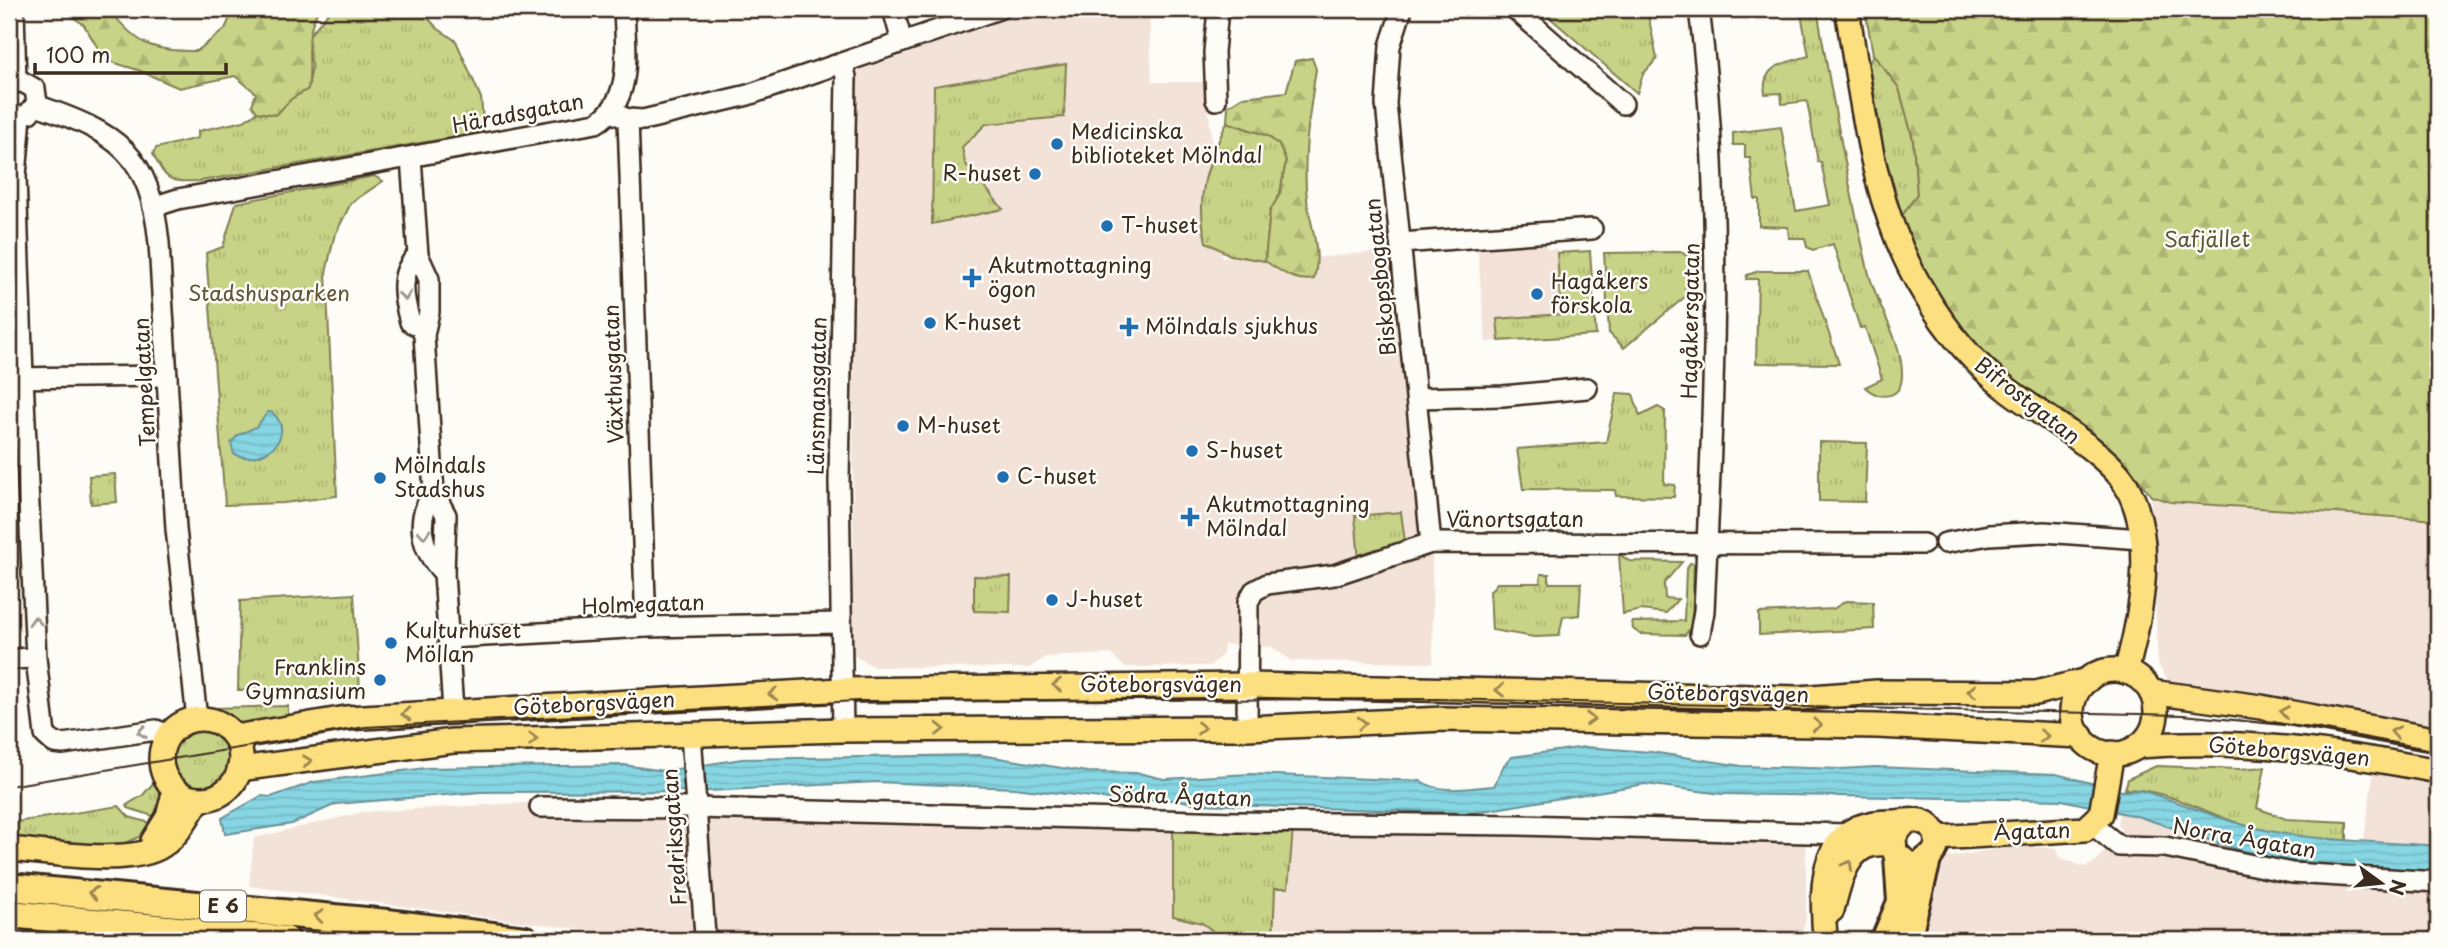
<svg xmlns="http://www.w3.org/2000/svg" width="2447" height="949" font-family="'Playpen Sans',sans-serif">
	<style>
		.built { fill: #f2e2d8 }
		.grass { fill: url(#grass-tufts); stroke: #817e52; stroke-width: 2 }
		.forest { fill: url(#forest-firs); stroke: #817e52; stroke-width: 2 }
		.water { fill: url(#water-rules); stroke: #699195; stroke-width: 2 }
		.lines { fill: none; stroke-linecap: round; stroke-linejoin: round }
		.minor-casing { stroke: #3b2a1e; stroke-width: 24 }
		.major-casing { stroke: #3b2a1e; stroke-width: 28 }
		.highway-casing { stroke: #3b2a1e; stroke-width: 32 }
		.minor { stroke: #fdfcf7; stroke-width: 19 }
		.major { stroke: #fce080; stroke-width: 23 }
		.highway { stroke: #fce080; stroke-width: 26 }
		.tram { stroke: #3b2a1e; stroke-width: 2 }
		.oneway { stroke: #9c938a }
		.oneway2 { stroke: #9c854f }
		.poi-dot { fill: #1f6fb2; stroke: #fdfcf7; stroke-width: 2.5 }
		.labels { text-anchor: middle; stroke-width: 5; stroke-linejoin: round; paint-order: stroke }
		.shield { fill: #fdfcf7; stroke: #75695f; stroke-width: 2 }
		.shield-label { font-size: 19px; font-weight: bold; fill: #3b2a1e }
		.street-label { font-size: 21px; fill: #3b2a1e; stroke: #fdfcf7 }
		.poi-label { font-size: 21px; fill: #3b2a1e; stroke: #fdfcf7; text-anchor: start }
		.park-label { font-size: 21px; fill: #5e5438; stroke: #fdfcf7 }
	</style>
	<defs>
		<pattern id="grass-tufts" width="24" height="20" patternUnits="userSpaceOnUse" patternTransform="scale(1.75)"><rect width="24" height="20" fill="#c7d386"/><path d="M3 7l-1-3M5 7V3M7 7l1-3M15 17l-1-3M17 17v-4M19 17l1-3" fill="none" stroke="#acb573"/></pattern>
		<pattern id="forest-firs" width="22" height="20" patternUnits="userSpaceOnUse" patternTransform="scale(1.75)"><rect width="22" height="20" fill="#c7d386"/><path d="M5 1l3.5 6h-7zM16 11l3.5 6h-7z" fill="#acb573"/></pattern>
		<pattern id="water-rules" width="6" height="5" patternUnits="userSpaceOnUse" patternTransform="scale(1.75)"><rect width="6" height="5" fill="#87d6e4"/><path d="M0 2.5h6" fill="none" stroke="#75b8c3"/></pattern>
	</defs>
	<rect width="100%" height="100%" fill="#fdfcf7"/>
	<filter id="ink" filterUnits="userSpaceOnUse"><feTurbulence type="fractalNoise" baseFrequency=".0143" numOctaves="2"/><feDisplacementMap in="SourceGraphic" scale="14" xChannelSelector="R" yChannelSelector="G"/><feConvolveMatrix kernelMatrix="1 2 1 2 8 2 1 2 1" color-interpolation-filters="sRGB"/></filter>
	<g filter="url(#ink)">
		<g class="built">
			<polygon points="1037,9 1149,9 1152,82 1206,82 1222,257 1305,259 1394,250 1425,553 1432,553 1433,663 1292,661 1272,647 1224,644 1223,654 1210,666 1125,667 1111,654 1046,657 1029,668 874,667 853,655 854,72"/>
			<polygon points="1545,241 1546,249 1557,249 1558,253 1590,251 1596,335 1486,342 1477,247"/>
			<polygon points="2151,496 2171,502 2438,520 2438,729 2169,682 2158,664"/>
			<polygon points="2374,768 2438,776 2438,846 2364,840"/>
			<polygon points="539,802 1806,828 1806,918 1800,940 662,940 249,886 254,838 363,812"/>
			<polygon points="2119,812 2178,828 2236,849 2282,860 2316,865 2438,872 2438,940 1911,940 1938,859 2016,846 2056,848 2059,857 2085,867 2096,861 2122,831 2118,825"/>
		</g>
		<g class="grass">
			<path d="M 331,9 L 420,9 L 437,28 L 456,41 L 481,98 L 484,132 L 200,181 C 169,182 167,182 153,154 L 156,148 L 198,138 L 198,131 L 244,121 L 257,112 L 276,115 L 291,99 L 308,89 L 312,66 L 307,38 Z"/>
			<polygon points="1570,9 1647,9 1657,59 1643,74 1637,93 1548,16"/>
			<path d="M 1794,9 L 1817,9 C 1832,97 1848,184 1868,270 C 1876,306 1903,340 1902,376 C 1901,400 1879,400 1865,387 L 1882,379 L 1865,327 L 1860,328 L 1833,244 L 1813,250 L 1807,247 L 1805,238 L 1789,238 L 1788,227 L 1759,226 L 1759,199 L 1755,199 L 1750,158 L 1745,158 L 1745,145 L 1733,145 L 1733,133 L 1781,127 L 1796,211 L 1830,205 L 1821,162 L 1818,162 L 1807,101 L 1782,104 L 1781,93 L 1765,94 C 1761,64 1786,63 1809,56 L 1801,14 L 1794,13 Z"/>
			<polygon points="1873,54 1899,88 1913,139 1917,194 1902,216 1884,151 1869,64"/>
			<polygon points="1066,64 1064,117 986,124 962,147 965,163 1003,209 932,224 934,86"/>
			<path d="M 1227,122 L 1268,136 L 1279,145 L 1286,161 L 1280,194 L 1270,211 L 1265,261 L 1230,255 L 1206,242 C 1195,194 1207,166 1227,122 Z"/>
			<polygon points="374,176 383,181 351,203 334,237 326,273 337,496 284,503 225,505 206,253 223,247 236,203"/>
			<polygon points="1590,251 1596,335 1499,341 1497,319 1561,314 1557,253"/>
			<polygon points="1681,252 1693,259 1686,296 1624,348 1609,333 1604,253"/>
			<polygon points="1808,271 1839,364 1756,363 1758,279 1746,279 1747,275 1759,271"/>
			<polygon points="1617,393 1633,394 1640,416 1658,407 1665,411 1664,484 1675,485 1674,497 1616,496 1615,490 1523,489 1517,449 1606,442"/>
			<polygon points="1819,442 1867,443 1865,502 1819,501"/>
			<polygon points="115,474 117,502 91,504 89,476"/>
			<polygon points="1401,512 1405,542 1359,560 1355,516"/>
			<polygon points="1619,554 1629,561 1682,562 1664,583 1665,598 1678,599 1666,613 1641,610 1623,614"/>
			<polygon points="1690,563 1694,564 1692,625 1685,635 1640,634 1633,629 1632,622 1684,621 1686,569"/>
			<polygon points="1541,574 1549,574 1549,583 1581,583 1579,615 1563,617 1559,636 1534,637 1492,630 1490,591 1497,583 1540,583"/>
			<polygon points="974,576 1011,577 1010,612 974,611"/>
			<polygon points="354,594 360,690 238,690 240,601"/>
			<polygon points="1846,601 1873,602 1874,629 1759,635 1759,613 1833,609"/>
			<path d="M 288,706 L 288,716 C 262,726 233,735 213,708 Z"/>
			<circle cx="202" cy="759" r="32"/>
			<path d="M 2156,766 L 2239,769 L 2265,767 L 2257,808 L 2286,819 L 2347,822 L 2347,840 C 2315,839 2280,835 2250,827 C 2209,815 2168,789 2125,789 L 2128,779 Z"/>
			<polygon points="155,781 162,783 159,818 128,808 127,805 143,795"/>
			<path d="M 119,806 L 129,817 L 154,824 C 126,861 49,844 9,841 L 9,823 Z"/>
			<polygon points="1173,827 1293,829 1288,888 1275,888 1273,940 1225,940 1202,923 1173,916"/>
		</g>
		<g class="forest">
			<path d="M 62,9 L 109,9 C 137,45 151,51 197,51 L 225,29 L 232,13 L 319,9 C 302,39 313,57 308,89 L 291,99 L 276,115 L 257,112 L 252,105 L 256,93 L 235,76 L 179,88 L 138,70 L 105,60 L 84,25 Z"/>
			<polygon points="1865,9 2438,9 2438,520 2170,502 2151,496 2140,481 2112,457 2004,373 1952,317 1915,255 1902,216 1917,194 1913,139 1899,88 1873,54"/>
			<path d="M 1312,58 L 1316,69 C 1310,111 1302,156 1307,199 C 1310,226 1322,250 1314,279 C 1295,283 1281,271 1265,261 L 1270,211 L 1280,194 L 1286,161 L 1279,145 L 1268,136 L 1227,122 L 1228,106 L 1243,97 L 1286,92 L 1295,61 Z"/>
		</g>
		<g class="water">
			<path d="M 268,412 L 273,413 C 298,438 260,467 234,454 L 231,443 L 238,435 L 256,427 Z"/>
			<path d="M 1585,747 L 1651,752 L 1742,766 L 1841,769 L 1875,767 L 2056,774 L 2122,791 L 2139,790 C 2177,800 2214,818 2252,827 C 2312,842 2376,841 2438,846 L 2438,872 L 2316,865 L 2282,860 L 2236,849 L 2140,817 L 2062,800 L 1722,794 L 1645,784 L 1471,813 L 1197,804 L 1179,800 L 1118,800 L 1014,788 L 876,782 L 709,791 L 481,792 L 336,804 L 292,824 L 225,834 L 222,818 L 261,796 L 271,797 L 314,782 L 426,768 L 624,765 L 664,771 L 742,759 L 980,755 L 1087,772 L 1139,773 L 1164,779 L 1250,774 L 1421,781 C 1441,795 1471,787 1494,786 L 1504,765 L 1512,757 Z"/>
		</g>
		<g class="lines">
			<g class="minor-casing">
				<g id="minor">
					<polyline points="14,9 16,82"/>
					<polyline points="893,9 902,42"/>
					<polyline points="1402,9 1390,46 1386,104 1431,543"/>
					<polyline points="1515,9 1623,104"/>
					<path d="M 1699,9 C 1725,209 1713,410 1704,611 L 1700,634"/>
					<polyline points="9,85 21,81 35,89 37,103 29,113"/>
					<polyline points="1216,100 1214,52 1218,9"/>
					<path d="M 36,105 C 118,133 150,153 159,243 L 176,529 L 197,719"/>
					<polyline points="618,115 628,119 643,120 748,95 999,9"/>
					<polyline points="21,116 16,176 23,377 36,658 45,735 54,743 63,744 156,730 169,735"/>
					<polyline points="628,119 646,627"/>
					<polyline points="411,158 418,255 429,279 429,312 424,335"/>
					<path d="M 153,207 L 178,199 L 596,123 C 635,100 625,47 624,9"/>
					<polyline points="1401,243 1592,229"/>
					<path d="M 418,255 C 398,273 403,297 410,322 L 420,327 L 424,335 L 434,493 L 446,515 L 444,573 L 453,711"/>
					<polyline points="9,378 167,376"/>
					<polyline points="1417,398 1503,396 1587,388"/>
					<path d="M 434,493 C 414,519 421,551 444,573"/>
					<polyline points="1945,543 1989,535 2044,532 2141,539"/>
					<polyline points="449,638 646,627 840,623"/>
					<polyline points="9,659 36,658"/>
					<polyline points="1247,728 1248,602 1254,591 1267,584 1334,575 1431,543 1923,544"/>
					<polyline points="843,730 839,481 846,77 843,64"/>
					<polyline points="691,734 705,936"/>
					<polyline points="540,807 696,808 1235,822 1520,825 1847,834"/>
					<polyline points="2093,825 2119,846 2165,847 2292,873 2438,882"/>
				</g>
			</g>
			<g class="major-casing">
				<g id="major">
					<path d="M 1847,9 C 1863,106 1872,208 1924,293 C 1946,330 1973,363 2007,389 C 2038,413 2108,453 2126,485 C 2157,539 2141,616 2126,672"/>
					<circle cx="2114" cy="712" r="42"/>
					<polyline points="2151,692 2261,707 2438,740"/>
					<circle cx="201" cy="759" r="40"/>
					<polyline points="235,737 346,718 841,690 1248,685 1799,698 1877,692 2036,693 2088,680"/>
					<path d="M 2138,746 C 2239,738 2339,752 2438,771"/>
					<polyline points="239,769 453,741 843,730 1247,728 1444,719 1877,726 2081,736"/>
					<polyline points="1937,838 2085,829 2101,814 2112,753"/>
					<polyline points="153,841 168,817 175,789"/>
					<path d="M 9,849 C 46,852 132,867 163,845 C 179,835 189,814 199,799"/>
					<path d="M 1832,910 C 1841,876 1849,836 1893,845"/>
					<path d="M 1825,937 C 1821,884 1819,820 1893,822 C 1905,822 1919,817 1929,825 C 1948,842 1930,867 1909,864 L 1895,853 L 1894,836 L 1905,823"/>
				</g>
			</g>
			<g class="highway-casing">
				<g id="highway">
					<polyline points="9,887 387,923 525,940"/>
					<polyline points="9,914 286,940"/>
					<polyline points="1911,923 1927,860"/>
					<polyline points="1885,940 1901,902 1898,857"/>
				</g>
			</g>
			<use href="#minor" class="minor"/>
			<use href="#major" class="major"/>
			<use href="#highway" class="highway"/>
			<polyline class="tram" points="9,786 365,727 858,701 1435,699 2183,715 2315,728 2438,751"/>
		</g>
		<defs><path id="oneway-chevron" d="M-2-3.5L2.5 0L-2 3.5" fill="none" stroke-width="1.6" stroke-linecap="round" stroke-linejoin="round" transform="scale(1.75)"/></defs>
		<g class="oneway">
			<use href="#oneway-chevron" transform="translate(405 296) rotate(83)"/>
			<use href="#oneway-chevron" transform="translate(424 534) rotate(86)"/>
			<use href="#oneway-chevron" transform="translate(35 621) rotate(-93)"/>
			<use href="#oneway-chevron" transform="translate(142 732) rotate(172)"/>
		</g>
		<g class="oneway2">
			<use href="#oneway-chevron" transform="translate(1057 685) rotate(180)"/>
			<use href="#oneway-chevron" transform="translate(1500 690) rotate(-179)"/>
			<use href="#oneway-chevron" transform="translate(1972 691) rotate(179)"/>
			<use href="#oneway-chevron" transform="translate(773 694) rotate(177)"/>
			<use href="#oneway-chevron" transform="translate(2284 712) rotate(-170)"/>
			<use href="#oneway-chevron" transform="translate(406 714) rotate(176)"/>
			<use href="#oneway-chevron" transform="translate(1590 719) rotate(1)"/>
			<use href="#oneway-chevron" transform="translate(1362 723) rotate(-3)"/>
			<use href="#oneway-chevron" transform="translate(1817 725) rotate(2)"/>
			<use href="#oneway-chevron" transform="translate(1201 728)"/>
			<use href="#oneway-chevron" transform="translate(940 729)"/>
			<use href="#oneway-chevron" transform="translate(2395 732) rotate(-169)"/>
			<use href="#oneway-chevron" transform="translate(2044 736) rotate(1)"/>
			<use href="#oneway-chevron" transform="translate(533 739) rotate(-2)"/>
			<use href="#oneway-chevron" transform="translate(307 761) rotate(-8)"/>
			<use href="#oneway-chevron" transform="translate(1848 865) rotate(-60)"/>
			<use href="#oneway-chevron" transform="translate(93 893) rotate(-174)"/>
			<use href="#oneway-chevron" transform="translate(319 916) rotate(-174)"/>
		</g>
	</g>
	<g class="poi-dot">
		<circle cx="1057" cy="144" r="7"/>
		<circle cx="1035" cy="174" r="7"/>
		<circle cx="1107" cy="226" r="7"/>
		<path d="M968.5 267.5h7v7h7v7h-7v7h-7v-7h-7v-7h7z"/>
		<circle cx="1537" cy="294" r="7"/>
		<circle cx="930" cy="323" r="7"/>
		<path d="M1125.5 316.5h7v7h7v7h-7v7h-7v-7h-7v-7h7z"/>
		<circle cx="903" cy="426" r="7"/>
		<circle cx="1192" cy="451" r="7"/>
		<circle cx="1003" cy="477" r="7"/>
		<circle cx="380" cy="478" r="7"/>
		<path d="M1186.5 506.5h7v7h7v7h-7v7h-7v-7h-7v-7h7z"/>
		<circle cx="1052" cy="600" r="7"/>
		<circle cx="391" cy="643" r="7"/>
		<circle cx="380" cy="680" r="7"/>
	</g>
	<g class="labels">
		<rect class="shield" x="200" y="890.5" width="46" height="31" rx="5"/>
		<g class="shield-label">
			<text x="223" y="913">E 6</text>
		</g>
		<g class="street-label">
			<text transform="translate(518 114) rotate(-11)" y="7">Häradsgatan</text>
			<text transform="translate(1381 277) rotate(-96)" y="7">Biskopsbogatan</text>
			<text transform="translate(1691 321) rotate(-89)" y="7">Hagåkersgatan</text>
			<text transform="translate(614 374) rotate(-92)" y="7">Växthusgatan</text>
			<text transform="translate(145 382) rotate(-93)" y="7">Tempelgatan</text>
			<text transform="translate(818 396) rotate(-89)" y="7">Länsmansgatan</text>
			<text transform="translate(2027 401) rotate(38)" y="7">Bifrostgatan</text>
			<text x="1515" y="527">Vänortsgatan</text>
			<text transform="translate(643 605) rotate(-2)" y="7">Holmegatan</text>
			<text x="1161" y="692">Göteborgsvägen</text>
			<text transform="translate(1728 694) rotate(1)" y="7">Göteborgsvägen</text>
			<text transform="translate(594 704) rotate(-3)" y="7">Göteborgsvägen</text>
			<text transform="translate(2289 752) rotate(5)" y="7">Göteborgsvägen</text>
			<text transform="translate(1180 797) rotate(2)" y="7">Södra Ågatan</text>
			<text transform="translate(2032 832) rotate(-2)" y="7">Ågatan</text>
			<text transform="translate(675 837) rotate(-94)" y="7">Fredriksgatan</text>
			<text transform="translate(2244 839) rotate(10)" y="7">Norra Ågatan</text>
		</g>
		<g class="poi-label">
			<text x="1071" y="139">Medicinska<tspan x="1071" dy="24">biblioteket Mölndal</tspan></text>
			<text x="1021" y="181" text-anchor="end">R-huset</text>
			<text x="1121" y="233">T-huset</text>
			<text x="988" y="273">Akutmottagning<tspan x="988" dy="24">ögon</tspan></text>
			<text x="1551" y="289">Hagåkers<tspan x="1551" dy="24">förskola</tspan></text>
			<text x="944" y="330">K-huset</text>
			<text x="1145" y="334">Mölndals sjukhus</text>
			<text x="917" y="433">M-huset</text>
			<text x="1206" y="458">S-huset</text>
			<text x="394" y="473">Mölndals<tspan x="394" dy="24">Stadshus</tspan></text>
			<text x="1017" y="484">C-huset</text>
			<text x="1206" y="512">Akutmottagning<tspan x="1206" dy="24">Mölndal</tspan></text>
			<text x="1066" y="607">J-huset</text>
			<text x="405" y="638">Kulturhuset<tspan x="405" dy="24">Möllan</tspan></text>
			<text x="366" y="675" text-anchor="end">Franklins<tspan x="366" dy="24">Gymnasium</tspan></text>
		</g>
		<g class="park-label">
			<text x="2207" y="247">Safjället</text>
			<text x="269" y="301">Stadshusparken</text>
		</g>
	</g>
	<rect width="2447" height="949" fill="none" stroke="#fdfcf7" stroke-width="35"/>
	<rect x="18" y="18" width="2412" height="914" fill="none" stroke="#3b2a1e" stroke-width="2.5" filter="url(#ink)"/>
	<g transform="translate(2381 883) rotate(105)" stroke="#fdfcf7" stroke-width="5" paint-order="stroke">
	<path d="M0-5L12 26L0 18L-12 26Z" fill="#3b2a1e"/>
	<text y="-10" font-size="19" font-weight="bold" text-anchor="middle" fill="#3b2a1e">N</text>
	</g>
	<path d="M35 63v10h191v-10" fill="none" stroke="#3b2a1e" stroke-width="3.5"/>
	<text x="46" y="63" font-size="21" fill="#3b2a1e" stroke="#fdfcf7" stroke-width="5" paint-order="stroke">100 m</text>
</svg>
